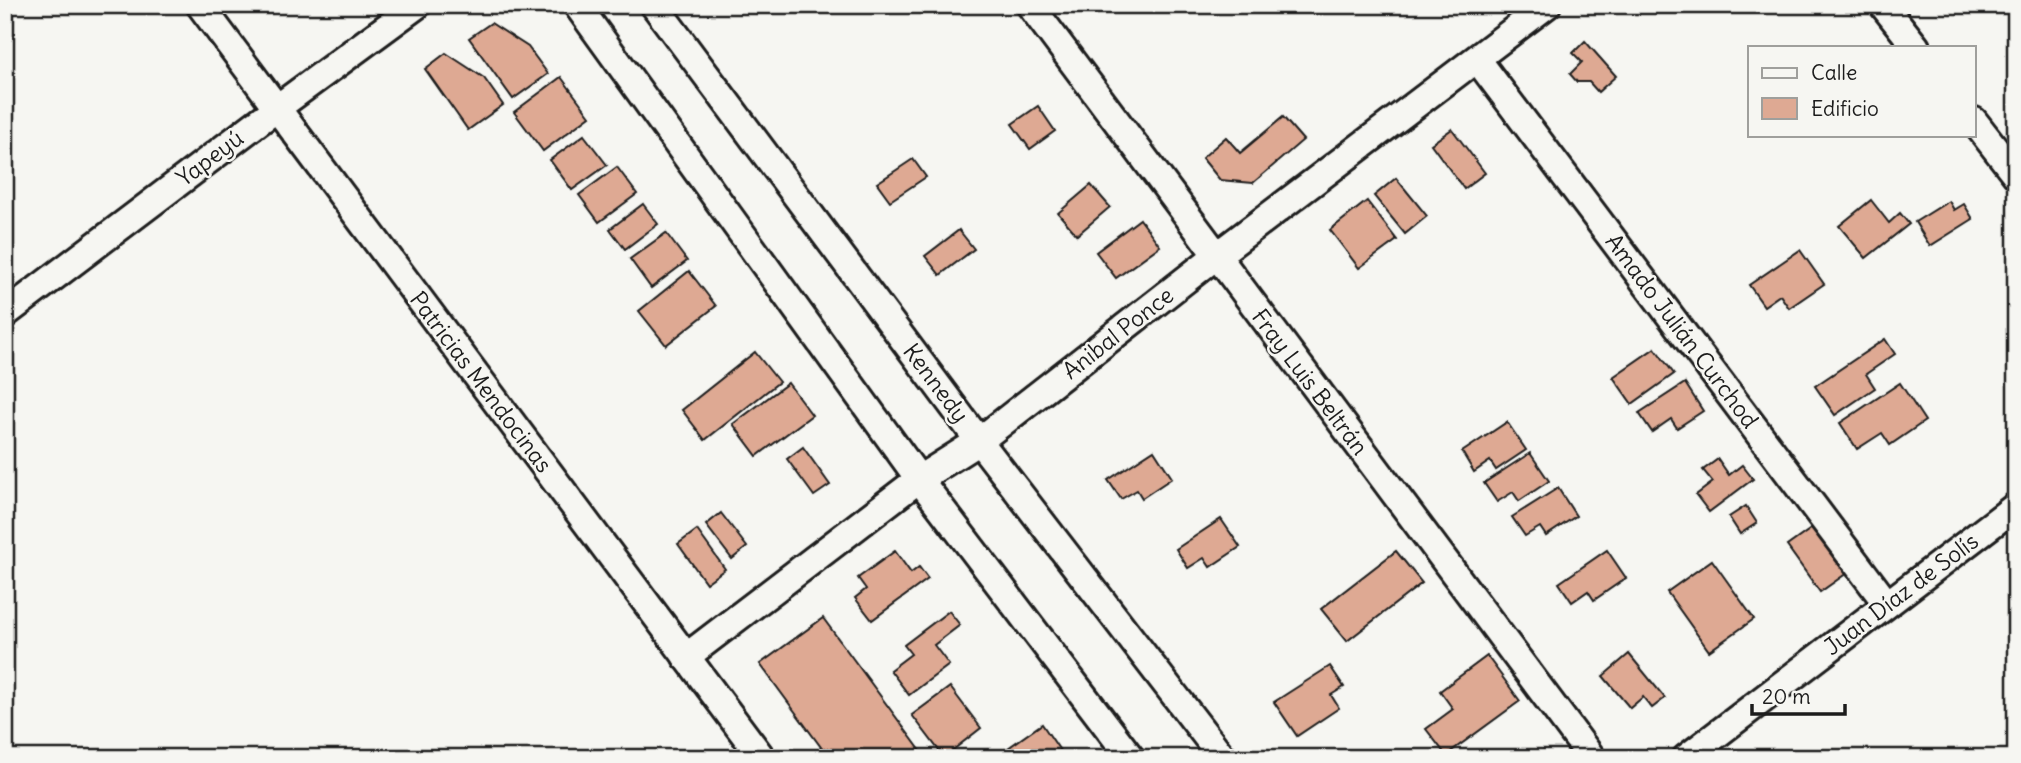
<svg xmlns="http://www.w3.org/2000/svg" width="2021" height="763" font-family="Delius,sans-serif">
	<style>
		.building { fill: #dea993; stroke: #1c1c1c; stroke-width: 2 }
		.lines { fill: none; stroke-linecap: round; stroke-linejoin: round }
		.street-casing { stroke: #1c1c1c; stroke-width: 32 }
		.street { stroke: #f6f6f2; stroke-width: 26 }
		.labels { text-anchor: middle; stroke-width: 5; stroke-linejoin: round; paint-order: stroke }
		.street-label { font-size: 23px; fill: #1c1c1c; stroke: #f6f6f2 }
	</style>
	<rect width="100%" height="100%" fill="#f6f6f2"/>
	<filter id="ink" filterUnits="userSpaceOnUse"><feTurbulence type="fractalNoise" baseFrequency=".0143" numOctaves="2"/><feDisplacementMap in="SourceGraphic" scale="14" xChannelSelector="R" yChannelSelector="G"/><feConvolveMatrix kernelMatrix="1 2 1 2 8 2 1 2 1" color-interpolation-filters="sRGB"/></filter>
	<g filter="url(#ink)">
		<g class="building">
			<polygon points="491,23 528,47 548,74 513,99 469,38"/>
			<polygon points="1585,41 1616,76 1598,92 1589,82 1577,82 1570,74 1582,62 1573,53"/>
			<polygon points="446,53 484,78 503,105 468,130 425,69"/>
			<polygon points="561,77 590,116 543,151 514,112"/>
			<polygon points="1038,106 1055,131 1030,149 1012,124"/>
			<polygon points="1283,117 1303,140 1253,183 1220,180 1202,158 1226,137 1240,153"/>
			<polygon points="1452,129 1485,173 1464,189 1431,144"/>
			<polygon points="584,135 607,165 572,190 550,160"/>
			<polygon points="913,159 926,177 890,201 877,183"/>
			<polygon points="617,167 637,194 599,222 579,195"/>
			<polygon points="1396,178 1427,216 1405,234 1374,196"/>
			<polygon points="1091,185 1110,207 1077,235 1058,213"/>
			<polygon points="1871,200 1889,223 1900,213 1909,224 1866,258 1839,226"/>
			<polygon points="1367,201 1397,240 1359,268 1330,230"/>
			<polygon points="1949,201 1954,210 1964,204 1973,219 1930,246 1915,222"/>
			<polygon points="643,204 658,224 625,249 610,229"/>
			<polygon points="1140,219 1160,246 1116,278 1096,252"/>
			<polygon points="959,230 974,249 940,275 925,256"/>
			<polygon points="666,233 687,261 651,288 630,259"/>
			<polygon points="1800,250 1824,284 1789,308 1780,295 1764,306 1749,285"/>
			<polygon points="689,271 716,306 666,345 639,311"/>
			<polygon points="1885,339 1895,354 1866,374 1875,388 1835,415 1815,386"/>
			<polygon points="1655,348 1674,374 1632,404 1613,377"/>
			<polygon points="755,352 779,382 705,440 682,410"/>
			<polygon points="788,383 812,415 757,456 733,424"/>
			<polygon points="1685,383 1703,411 1677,428 1671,419 1652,432 1639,413"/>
			<polygon points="1900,383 1925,421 1890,445 1882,433 1857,449 1840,423"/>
			<polygon points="1507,422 1526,450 1496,470 1490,461 1474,472 1462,452"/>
			<polygon points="803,447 830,485 814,496 787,459"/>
			<polygon points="1154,450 1172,478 1142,498 1137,490 1121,499 1108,480"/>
			<polygon points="1530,453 1549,481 1519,501 1513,492 1497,502 1484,483"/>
			<polygon points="1718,459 1729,475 1742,465 1753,479 1709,512 1696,495 1713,482 1703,470"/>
			<polygon points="1558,488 1576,516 1546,536 1540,527 1525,536 1512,517"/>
			<polygon points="1746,506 1757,523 1740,534 1729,517"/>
			<polygon points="721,513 747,547 732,559 706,525"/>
			<polygon points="1221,519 1240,547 1210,567 1204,558 1188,568 1176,549"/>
			<polygon points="1815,526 1847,573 1820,592 1787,546"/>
			<polygon points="697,530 725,569 706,583 678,544"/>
			<polygon points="1607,550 1626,578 1594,600 1588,591 1572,602 1559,583"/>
			<polygon points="895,551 911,573 919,567 928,579 872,620 855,598 866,589 858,578"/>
			<polygon points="1396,551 1422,583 1347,641 1321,609"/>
			<polygon points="1712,560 1754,619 1709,651 1667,592"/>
			<polygon points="949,611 960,625 934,645 949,665 909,695 890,670 911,654 904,645"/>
			<polygon points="823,618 926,758 829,758 760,664"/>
			<polygon points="1629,654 1665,698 1652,708 1643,697 1630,708 1603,676"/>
			<polygon points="1487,656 1520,701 1446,755 1426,729 1453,709 1440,691"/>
			<polygon points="1330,666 1344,687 1331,695 1339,708 1297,736 1274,702"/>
			<polygon points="950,687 981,728 944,757 912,715"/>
			<polygon points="1042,724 1065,758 994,758"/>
			<polygon points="1543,751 1548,758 1534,758"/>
		</g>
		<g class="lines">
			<g class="street-casing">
				<g id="street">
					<polyline points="200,5 762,758"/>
					<polyline points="577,5 919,479 1131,758"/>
					<polyline points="654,5 979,441 1223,758"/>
					<polyline points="1030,5 1592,758"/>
					<polyline points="1883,5 1916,47"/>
					<polyline points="1477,59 1887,604"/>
					<polyline points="1974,121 2016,175"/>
					<polyline points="5,314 277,108 417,5"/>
					<polyline points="686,657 919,479 979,441 1216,256 1547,5"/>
					<polyline points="1686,758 2016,506"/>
				</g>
			</g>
			<use href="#street" class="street"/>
		</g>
	</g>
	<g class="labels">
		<g class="street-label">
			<text transform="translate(210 158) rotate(-37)" y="8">Yapeyú</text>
			<text transform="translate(1682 331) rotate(53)" y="8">Amado Julián Curchod</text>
			<text transform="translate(1118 333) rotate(-38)" y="8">Anibal Ponce</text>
			<text transform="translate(481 382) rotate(53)" y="8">Patricias Mendocinas</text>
			<text transform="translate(1310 382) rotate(53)" y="8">Fray Luis Beltrán</text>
			<text transform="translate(936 383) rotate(53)" y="8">Kennedy</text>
			<text transform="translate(1901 594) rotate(-37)" y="8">Juan Díaz de Solís</text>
		</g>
	</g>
	<rect width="2021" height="763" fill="none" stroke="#f6f6f2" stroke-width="28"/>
	<rect x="14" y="14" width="1993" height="735" fill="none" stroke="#1c1c1c" stroke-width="2.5" filter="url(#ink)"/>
	<rect x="1748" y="46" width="228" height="91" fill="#f6f6f2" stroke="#9f9f9c" stroke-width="2"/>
	<rect x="1762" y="68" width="35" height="10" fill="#f6f6f2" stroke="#9f9f9c" stroke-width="2"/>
	<text x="1811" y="80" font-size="21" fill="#1c1c1c">Calle</text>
	<rect x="1762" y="98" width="35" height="21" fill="#dea993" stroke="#9f9f9c" stroke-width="2"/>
	<text x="1811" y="116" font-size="21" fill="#1c1c1c">Edificio</text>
	<path d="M1752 704v10h93v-10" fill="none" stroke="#1c1c1c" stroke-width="3.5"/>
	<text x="1762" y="704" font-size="21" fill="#1c1c1c" stroke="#f6f6f2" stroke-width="5" paint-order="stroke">20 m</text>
</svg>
